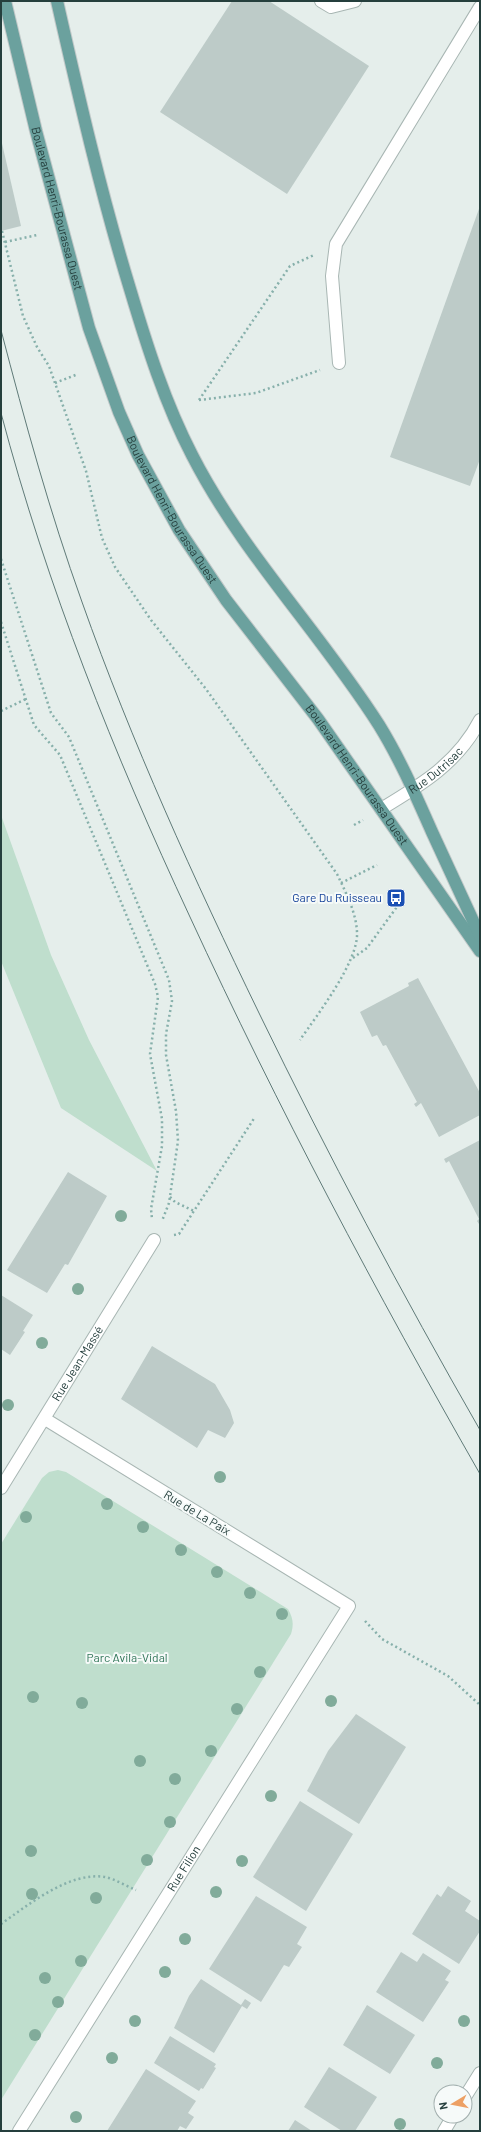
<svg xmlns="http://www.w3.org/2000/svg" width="481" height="2132" font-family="Barlow,sans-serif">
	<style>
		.green { fill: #bfdecd }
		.building { fill: #bdcbc8 }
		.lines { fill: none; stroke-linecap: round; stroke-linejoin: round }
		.service-casing { stroke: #a8b6b3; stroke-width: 14 }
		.minor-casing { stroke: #a8b6b3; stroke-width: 14 }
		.primary-casing { stroke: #c2c9c9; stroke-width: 14 }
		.path { stroke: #87b0ab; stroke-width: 2.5; stroke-dasharray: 2 3; stroke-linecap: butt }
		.service { stroke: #fff; stroke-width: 12 }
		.minor { stroke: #fff; stroke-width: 12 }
		.primary { stroke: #6ba19e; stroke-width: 12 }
		.tram { stroke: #5f7a78; stroke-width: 1 }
		.tree { fill: #81ab9a }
		.labels { text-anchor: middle; stroke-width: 4; stroke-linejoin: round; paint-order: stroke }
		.street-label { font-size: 12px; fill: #253f3d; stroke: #f6faf9 }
		.transit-label { font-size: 12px; fill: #164399; stroke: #f6faf9; text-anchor: end }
		.park-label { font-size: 12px; fill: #307558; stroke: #f6faf9 }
	</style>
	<rect width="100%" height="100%" fill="#e5eeeb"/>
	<g class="green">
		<polygon points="1,815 51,955 89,1040 157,1171 61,1108 1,961"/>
		<path d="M 58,1470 L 66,1472 L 288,1609 C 293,1618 294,1624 291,1634 L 1,2100 L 1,1544 L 42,1478 L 49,1472 Z"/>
	</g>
	<g class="building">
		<polygon points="232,1 269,1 369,66 287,194 160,112"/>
		<polygon points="1,139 21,226 1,231"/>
		<polygon points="480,206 480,459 470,486 390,457"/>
		<polygon points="418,978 480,1093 480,1115 439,1137 421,1103 416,1107 414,1104 417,1102 386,1045 383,1046 377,1035 372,1037 360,1012 409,986 408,983"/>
		<polygon points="480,1140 480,1223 479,1224 477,1221 479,1219 465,1192 449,1161 446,1163 444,1159"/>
		<polygon points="68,1172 107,1196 68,1265 65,1264 47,1293 7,1270"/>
		<polygon points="1,1295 33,1315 23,1331 25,1332 10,1355 1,1349"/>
		<polygon points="152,1346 215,1384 230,1410 234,1423 225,1438 208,1430 197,1448 121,1399"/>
		<polygon points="356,1714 406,1747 359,1824 307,1791 328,1751"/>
		<polygon points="300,1801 353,1834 306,1911 253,1877"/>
		<polygon points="448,1886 471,1901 465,1911 480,1921 480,1931 459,1964 412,1934 437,1894 441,1897"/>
		<polygon points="256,1896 307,1927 297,1944 302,1947 289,1967 284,1965 261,2002 209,1969"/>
		<polygon points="401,1952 417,1962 423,1953 451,1971 445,1980 449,1982 423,2022 376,1992"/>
		<polygon points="201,1979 241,2005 245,1999 251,2003 247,2009 242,2006 214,2053 174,2028 189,1996"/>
		<polygon points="367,2005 415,2035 390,2074 343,2045"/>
		<polygon points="170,2036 216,2064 214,2067 216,2068 203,2089 201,2088 199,2091 154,2063"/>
		<polygon points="329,2067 377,2097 355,2131 342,2131 304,2107"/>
		<polygon points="146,2069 196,2101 188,2113 194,2117 186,2129 180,2126 177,2131 107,2131"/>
		<polygon points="295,2120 312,2131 288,2131"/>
	</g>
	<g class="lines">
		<g class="service-casing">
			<polyline id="service" points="339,363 332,276 336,244 480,7"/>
		</g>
		<g class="minor-casing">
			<g id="minor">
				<polyline points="321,1 331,7 355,1"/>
				<path id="s1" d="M 381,809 C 421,785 458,763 480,720"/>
				<path id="s2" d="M 1,1488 L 154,1240"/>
				<polyline points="465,2097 480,2073"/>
				<path id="s3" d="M 19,2131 L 349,1606 L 45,1419"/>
				<polyline points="444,2131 453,2116"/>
			</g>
		</g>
		<g class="primary-casing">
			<g id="primary">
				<path id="s4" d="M 5,1 L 36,131 L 89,328 L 119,412 L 138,455 L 179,530 L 226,600 L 318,719 L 480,951"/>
				<path d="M 57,1 C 79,98 101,194 130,289 C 147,346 165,403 192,455 C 242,553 320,632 379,725 C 400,759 416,796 432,832 C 448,867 464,902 480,936"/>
			</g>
		</g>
		<g class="path">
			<path d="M 2,231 L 23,316 L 37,347 L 49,366 L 86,471 L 102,538 L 115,567 L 151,620 L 206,689 L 337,874 C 346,893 356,912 357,932 C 359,961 317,1015 300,1040"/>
			<polyline points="5,242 37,235"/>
			<polyline points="55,383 78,374"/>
			<polyline points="199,400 290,266 314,255"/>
			<polyline points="199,400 256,393 320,370"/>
			<polyline points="1,559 51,713 69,737 169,980 172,1001 166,1034 166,1055 176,1111 178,1141 169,1203 162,1221"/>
			<polyline points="1,622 34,725 60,755 155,984 158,997 150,1054 162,1119 162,1146 151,1209 152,1219"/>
			<polyline points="1,711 26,699"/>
			<polyline points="354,825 363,820"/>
			<polyline points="341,883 377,865"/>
			<polyline points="353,958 367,948 399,904"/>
			<polyline points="170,1197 175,1202 194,1211"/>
			<polyline points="174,1235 179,1234 255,1117"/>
			<polyline points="365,1621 382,1639 448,1676 480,1705"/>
			<path d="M 1,1924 C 28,1905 70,1871 105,1877 C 115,1879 126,1886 136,1890"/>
		</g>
		<use href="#service" class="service"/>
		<use href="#minor" class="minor"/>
		<use href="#primary" class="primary"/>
		<g class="tram">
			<path d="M 1,330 C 25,422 50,513 82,602 C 132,743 194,879 259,1013 C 328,1155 402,1294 480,1430"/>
			<path d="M 1,413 C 47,587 114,754 190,917 C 278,1108 376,1292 480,1474"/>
		</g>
	</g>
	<g class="tree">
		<circle cx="121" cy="1216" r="6"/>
		<circle cx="78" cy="1289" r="6"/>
		<circle cx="42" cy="1343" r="6"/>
		<circle cx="8" cy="1405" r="6"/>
		<circle cx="220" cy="1477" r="6"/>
		<circle cx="107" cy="1504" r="6"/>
		<circle cx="26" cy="1517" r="6"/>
		<circle cx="143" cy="1527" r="6"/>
		<circle cx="181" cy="1550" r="6"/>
		<circle cx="217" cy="1572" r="6"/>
		<circle cx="250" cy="1593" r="6"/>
		<circle cx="282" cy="1614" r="6"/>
		<circle cx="260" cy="1672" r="6"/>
		<circle cx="33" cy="1697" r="6"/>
		<circle cx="331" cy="1701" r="6"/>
		<circle cx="82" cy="1703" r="6"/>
		<circle cx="237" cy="1709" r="6"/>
		<circle cx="211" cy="1751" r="6"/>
		<circle cx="140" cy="1761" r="6"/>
		<circle cx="175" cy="1779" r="6"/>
		<circle cx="271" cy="1796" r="6"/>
		<circle cx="170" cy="1822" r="6"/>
		<circle cx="31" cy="1851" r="6"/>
		<circle cx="147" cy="1860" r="6"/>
		<circle cx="242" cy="1861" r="6"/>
		<circle cx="216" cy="1892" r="6"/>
		<circle cx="32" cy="1894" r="6"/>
		<circle cx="96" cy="1898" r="6"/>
		<circle cx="185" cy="1939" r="6"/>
		<circle cx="81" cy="1961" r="6"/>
		<circle cx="165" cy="1972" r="6"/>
		<circle cx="45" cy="1978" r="6"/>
		<circle cx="58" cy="2002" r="6"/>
		<circle cx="135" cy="2021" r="6"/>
		<circle cx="464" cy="2021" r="6"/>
		<circle cx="35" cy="2035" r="6"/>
		<circle cx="112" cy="2058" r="6"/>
		<circle cx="437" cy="2063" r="6"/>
		<circle cx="76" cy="2117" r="6"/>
		<circle cx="400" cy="2124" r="6"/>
	</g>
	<defs>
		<g id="bus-square" transform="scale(1)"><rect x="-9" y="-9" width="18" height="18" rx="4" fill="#1a4fb4" stroke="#f6faf9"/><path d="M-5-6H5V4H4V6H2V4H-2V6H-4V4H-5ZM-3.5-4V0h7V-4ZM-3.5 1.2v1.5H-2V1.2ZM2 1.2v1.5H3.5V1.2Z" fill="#fff"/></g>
	</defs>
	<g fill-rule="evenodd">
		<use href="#bus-square" x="396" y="898"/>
	</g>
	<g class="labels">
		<g class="street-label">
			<text dy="4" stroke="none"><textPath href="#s4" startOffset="214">Boulevard Henri-Bourassa Ouest</textPath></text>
			<text dy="4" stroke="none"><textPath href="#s4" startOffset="538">Boulevard Henri-Bourassa Ouest</textPath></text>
			<text dy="4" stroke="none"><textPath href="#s1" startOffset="67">Rue Dutrisac</textPath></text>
			<text dy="4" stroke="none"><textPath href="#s4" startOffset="862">Boulevard Henri-Bourassa Ouest</textPath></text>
			<text dy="4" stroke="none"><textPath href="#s2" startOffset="146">Rue Jean-Massé</textPath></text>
			<text transform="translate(197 1513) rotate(31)" y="4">Rue de La Paix</text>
			<text dy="4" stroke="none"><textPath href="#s3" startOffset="310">Rue Filion</textPath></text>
		</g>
		<g class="transit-label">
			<text x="382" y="902">Gare Du Ruisseau</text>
		</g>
		<g class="park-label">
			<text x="127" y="1662">Parc Avila-Vidal</text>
		</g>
	</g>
	<rect width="481" height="2132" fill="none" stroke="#253f3d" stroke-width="4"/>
	<g transform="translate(453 2104) rotate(260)"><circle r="19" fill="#f6faf9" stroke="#a2afae"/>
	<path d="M0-3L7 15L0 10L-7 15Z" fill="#eda064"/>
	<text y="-6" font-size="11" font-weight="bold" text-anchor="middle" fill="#253f3d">N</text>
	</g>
</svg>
